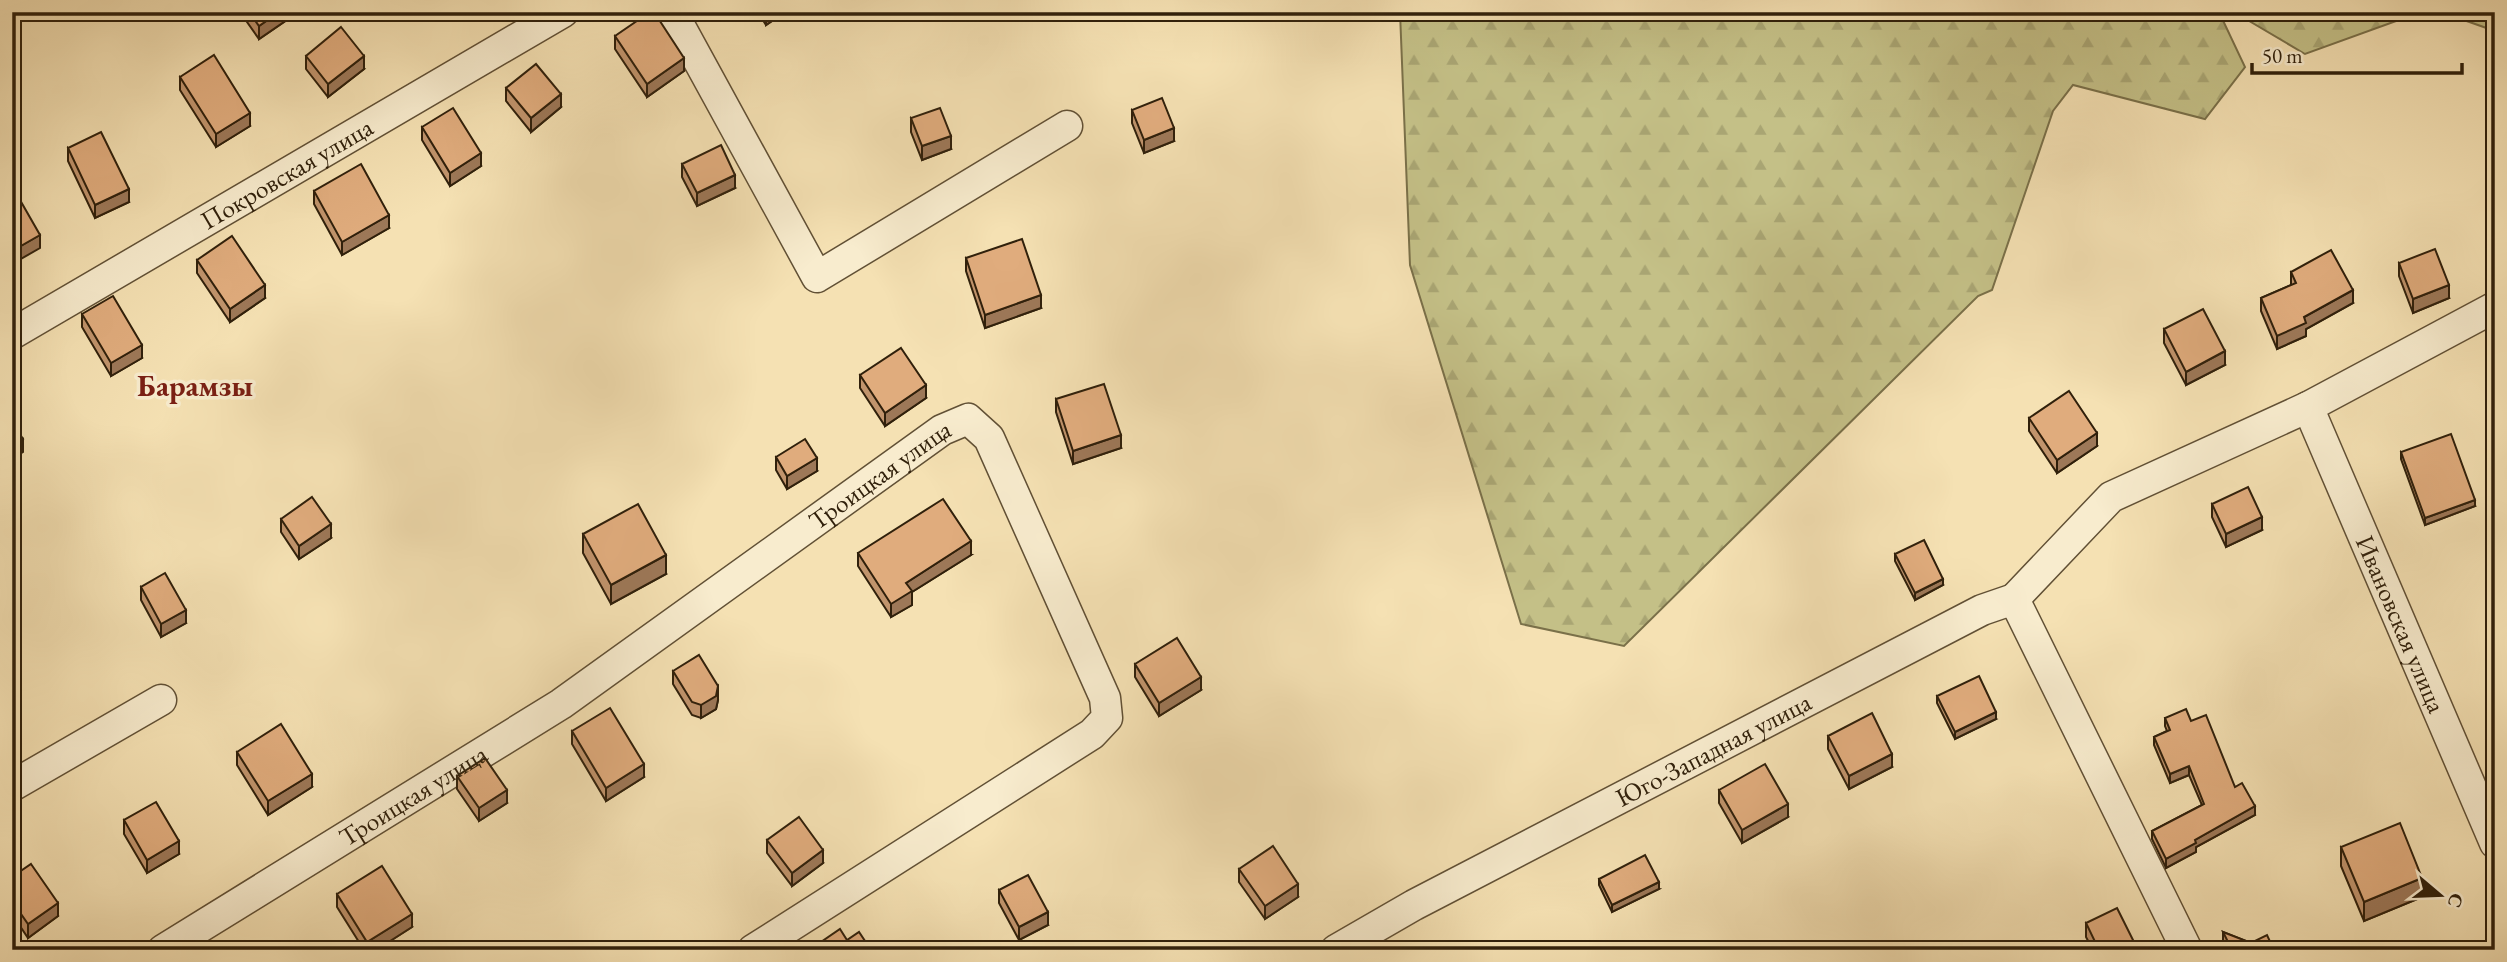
<svg xmlns="http://www.w3.org/2000/svg" width="2507" height="962" font-family="'EB Garamond',serif">
	<style>
		.forest { fill: url(#forest-firs); stroke: #7a7049; stroke-width: 2 }
		.lines { fill: none; stroke-linecap: round; stroke-linejoin: round }
		.street-casing { stroke: #615035; stroke-width: 33 }
		.street { stroke: #f8ecce; stroke-width: 30 }
		.wall { fill: #c1946c; stroke: #30200b; stroke-width: 2 }
		.shaded-wall { fill: #9d7858; stroke: #30200b; stroke-width: 2 }
		.building { fill: #e0ac7d; stroke: #30200b; stroke-width: 2 }
		.labels { text-anchor: middle; stroke-width: 7; stroke-linejoin: round; paint-order: stroke }
		.street-label { font-size: 26px; fill: #30200b; stroke: #f8ecce }
		.quarter-label { font-size: 30px; font-weight: bold; fill: #7a1f14; stroke: #f8ecce }
	</style>
	<defs>
		<pattern id="forest-firs" width="22" height="20" patternUnits="userSpaceOnUse" patternTransform="scale(1.75)"><rect width="22" height="20" fill="#c4c087"/><path d="M5 1l3.5 6h-7zM16 11l3.5 6h-7z" fill="#a9a573"/></pattern>
	</defs>
	<rect width="100%" height="100%" fill="#f5e1b3"/>
	<filter id="stains"><feTurbulence type="fractalNoise" baseFrequency=".00286" numOctaves="4"/><feColorMatrix values="0 0 0 0 .2 0 0 0 0 .09 0 0 0 0 .02 0 0 0 .5 -.17"/></filter>
	<radialGradient id="worn" r=".72"><stop offset=".6" stop-color="#630" stop-opacity="0"/><stop offset="1" stop-color="#630" stop-opacity=".3"/></radialGradient>
	<g class="forest">
		<polygon points="1400,12 2219,12 2245,67 2205,119 2073,85 2053,111 1992,290 1978,296 1624,646 1521,624 1410,265"/>
		<polygon points="2234,12 2421,12 2305,54"/>
		<polygon points="2441,12 2495,12 2495,31"/>
	</g>
	<g class="lines">
		<g class="street-casing">
			<g id="street">
				<polyline points="672,12 817,277 1067,126"/>
				<path id="s1" d="M 12,334 L 563,12"/>
				<path id="s2" d="M 2308,407 L 2495,843"/>
				<polyline points="2014,599 2111,497 2308,407 2495,307"/>
				<polyline points="12,786 161,700"/>
				<path id="s3" d="M 163,950 L 561,704 L 942,430 L 968,419 L 989,438 L 1105,698 L 1107,718 L 1092,734 L 753,950"/>
				<path id="s4" d="M 1336,950 L 1414,905 L 1982,610 L 2014,599 L 2187,950"/>
			</g>
		</g>
		<use href="#street" class="street"/>
	</g>
	<g class="wall">
		<polygon points="240,12 297,12 297,13 259,39"/>
		<polygon points="758,12 785,12 766,25"/>
		<polygon points="615,36 684,71 647,97 615,49"/>
		<polygon points="306,56 364,69 328,97 306,69"/>
		<polygon points="180,77 250,126 216,147 180,90"/>
		<polygon points="506,88 561,107 531,132 506,101"/>
		<polygon points="1132,110 1174,141 1144,153 1132,123"/>
		<polygon points="911,118 951,149 922,160 911,132"/>
		<polygon points="422,127 481,166 450,186 422,140"/>
		<polygon points="68,148 129,202 95,218 68,161"/>
		<polygon points="682,164 735,188 697,206 682,177"/>
		<polygon points="314,191 389,228 342,255 314,204"/>
		<polygon points="966,258 1041,308 985,328 966,271"/>
		<polygon points="197,260 265,298 230,322 197,273"/>
		<polygon points="2399,263 2449,298 2413,313 2399,276"/>
		<polygon points="2291,272 2353,303 2306,329 2306,336 2277,349 2261,311 2261,298 2291,285"/>
		<polygon points="82,314 142,358 111,376 82,327"/>
		<polygon points="2164,329 2225,365 2186,385 2164,343"/>
		<polygon points="860,375 926,398 885,426 860,388"/>
		<polygon points="1056,399 1121,448 1073,464 1056,412"/>
		<polygon points="2029,418 2097,446 2057,473 2029,431"/>
		<polygon points="2401,452 2475,506 2425,525 2401,459"/>
		<polygon points="776,457 817,471 787,489 776,470"/>
		<polygon points="2212,504 2262,530 2226,547 2212,517"/>
		<polygon points="281,519 331,538 299,559 281,532"/>
		<polygon points="583,534 666,574 611,604 583,553"/>
		<polygon points="858,553 971,555 912,592 912,605 891,617 858,566"/>
		<polygon points="1895,554 1943,585 1915,600 1895,561"/>
		<polygon points="141,587 186,623 161,637 141,600"/>
		<polygon points="1135,664 1201,690 1159,716 1135,677"/>
		<polygon points="673,671 718,700 716,709 701,718 692,715 673,684"/>
		<polygon points="1937,696 1996,719 1955,739 1937,703"/>
		<polygon points="2165,718 2191,721 2235,787 2255,815 2196,847 2196,852 2166,868 2152,839 2152,831 2202,805 2189,775 2170,783 2154,745 2154,737 2167,731 2165,726"/>
		<polygon points="572,731 644,777 606,801 572,744"/>
		<polygon points="1828,736 1892,767 1849,789 1828,749"/>
		<polygon points="237,752 312,787 268,815 237,765"/>
		<polygon points="457,776 507,803 479,821 457,789"/>
		<polygon points="1719,790 1788,817 1742,843 1719,803"/>
		<polygon points="124,820 179,854 147,873 124,834"/>
		<polygon points="767,840 823,863 792,886 767,853"/>
		<polygon points="2341,847 2422,897 2364,921 2341,866"/>
		<polygon points="1239,869 1298,897 1265,919 1239,882"/>
		<polygon points="12,877 58,916 28,938 12,914"/>
		<polygon points="1599,879 1659,889 1612,912 1599,885"/>
		<polygon points="999,890 1048,925 1019,940 999,903"/>
		<polygon points="337,894 412,927 376,950 364,950 337,907"/>
		<polygon points="2086,923 2138,950 2093,950 2086,937"/>
		<polygon points="2223,932 2251,943 2274,950 2225,950 2223,945"/>
		<polygon points="847,940 871,950 821,950 821,942"/>
	</g>
	<g class="shaded-wall">
		<polygon points="279,12 297,13 259,39 259,26"/>
		<polygon points="766,12 785,12 766,25"/>
		<polygon points="364,56 364,69 328,97 328,84"/>
		<polygon points="684,58 684,71 647,97 647,84"/>
		<polygon points="561,94 561,107 531,132 531,118"/>
		<polygon points="250,113 250,126 216,147 216,134"/>
		<polygon points="1174,128 1174,141 1144,153 1144,140"/>
		<polygon points="951,136 951,149 922,160 922,146"/>
		<polygon points="481,153 481,166 450,186 450,173"/>
		<polygon points="735,175 735,188 697,206 697,193"/>
		<polygon points="129,189 129,202 95,218 95,205"/>
		<polygon points="389,215 389,228 342,255 342,242"/>
		<polygon points="40,235 40,248 12,264 12,251"/>
		<polygon points="265,285 265,298 230,322 230,309"/>
		<polygon points="2449,285 2449,298 2413,313 2413,299"/>
		<polygon points="2353,290 2353,303 2306,329 2306,336 2277,349 2277,336 2304,317"/>
		<polygon points="1041,295 1041,308 985,328 985,315"/>
		<polygon points="142,345 142,358 111,376 111,363"/>
		<polygon points="2225,351 2225,365 2186,385 2186,372"/>
		<polygon points="926,385 926,398 885,426 885,413"/>
		<polygon points="2097,433 2097,446 2057,473 2057,460"/>
		<polygon points="1121,435 1121,448 1073,464 1073,451"/>
		<polygon points="23,439 23,452 12,459 12,446"/>
		<polygon points="817,458 817,471 787,489 787,476"/>
		<polygon points="2475,500 2475,506 2425,525 2425,518"/>
		<polygon points="2262,517 2262,530 2226,547 2226,534"/>
		<polygon points="331,524 331,538 299,559 299,546"/>
		<polygon points="971,541 971,555 912,592 912,605 891,617 891,604 906,583"/>
		<polygon points="666,555 666,574 611,604 611,585"/>
		<polygon points="1943,579 1943,585 1915,600 1915,593"/>
		<polygon points="186,610 186,623 161,637 161,624"/>
		<polygon points="1201,677 1201,690 1159,716 1159,703"/>
		<polygon points="718,686 718,700 716,709 701,718 701,705"/>
		<polygon points="1996,712 1996,719 1955,739 1955,732"/>
		<polygon points="1892,754 1892,767 1849,789 1849,776"/>
		<polygon points="644,764 644,777 606,801 606,788"/>
		<polygon points="2189,766 2189,775 2170,783 2170,774"/>
		<polygon points="312,774 312,787 268,815 268,801"/>
		<polygon points="507,790 507,803 479,821 479,808"/>
		<polygon points="1788,804 1788,817 1742,843 1742,830"/>
		<polygon points="2255,806 2255,815 2196,847 2196,852 2166,868 2166,859 2195,840"/>
		<polygon points="179,841 179,854 147,873 147,860"/>
		<polygon points="823,850 823,863 792,886 792,873"/>
		<polygon points="2422,878 2422,897 2364,921 2364,902"/>
		<polygon points="1659,882 1659,889 1612,912 1612,905"/>
		<polygon points="1298,884 1298,897 1265,919 1265,906"/>
		<polygon points="58,903 58,916 28,938 28,924"/>
		<polygon points="1048,912 1048,925 1019,940 1019,927"/>
		<polygon points="412,914 412,927 376,950 367,950 367,942"/>
	</g>
	<g class="building">
		<polygon points="249,12 279,12 259,26"/>
		<polygon points="650,12 654,12 684,58 647,84 615,36"/>
		<polygon points="341,27 364,56 328,84 306,56"/>
		<polygon points="214,55 250,113 216,134 180,77"/>
		<polygon points="536,64 561,94 531,118 506,88"/>
		<polygon points="1162,98 1174,128 1144,140 1132,110"/>
		<polygon points="453,108 481,153 450,173 422,127"/>
		<polygon points="940,108 951,136 922,146 911,118"/>
		<polygon points="101,132 129,189 95,205 68,148"/>
		<polygon points="721,145 735,175 697,193 682,164"/>
		<polygon points="361,164 389,215 342,242 314,191"/>
		<polygon points="12,186 40,235 12,251"/>
		<polygon points="232,236 265,285 230,309 197,260"/>
		<polygon points="1022,239 1041,295 985,315 966,258"/>
		<polygon points="2435,249 2449,285 2413,299 2399,263"/>
		<polygon points="2331,250 2353,290 2304,317 2306,323 2277,336 2261,298 2296,283 2291,272"/>
		<polygon points="113,296 142,345 111,363 82,314"/>
		<polygon points="2203,309 2225,351 2186,372 2164,329"/>
		<polygon points="901,348 926,385 885,413 860,375"/>
		<polygon points="1104,384 1121,435 1073,451 1056,399"/>
		<polygon points="2069,391 2097,433 2057,460 2029,418"/>
		<polygon points="12,422 23,439 12,446"/>
		<polygon points="2451,434 2475,500 2425,518 2401,452"/>
		<polygon points="805,439 817,458 787,476 776,457"/>
		<polygon points="2248,487 2262,517 2226,534 2212,504"/>
		<polygon points="312,497 331,524 299,546 281,519"/>
		<polygon points="943,499 971,541 906,583 912,591 891,604 858,553"/>
		<polygon points="638,504 666,555 611,585 583,534"/>
		<polygon points="1924,540 1943,579 1915,593 1895,554"/>
		<polygon points="165,573 186,610 161,624 141,587"/>
		<polygon points="1177,638 1201,677 1159,703 1135,664"/>
		<polygon points="699,655 718,686 716,696 701,705 692,702 673,671"/>
		<polygon points="1979,676 1996,712 1955,732 1937,696"/>
		<polygon points="610,708 644,764 606,788 572,731"/>
		<polygon points="2186,709 2191,721 2206,715 2235,787 2242,783 2255,806 2195,840 2196,843 2166,859 2152,831 2204,804 2189,766 2170,774 2154,737 2170,730 2165,718"/>
		<polygon points="1872,713 1892,754 1849,776 1828,736"/>
		<polygon points="281,724 312,774 268,801 237,752"/>
		<polygon points="485,758 507,790 479,808 457,776"/>
		<polygon points="1765,764 1788,804 1742,830 1719,790"/>
		<polygon points="156,802 179,841 147,860 124,820"/>
		<polygon points="799,817 823,850 792,873 767,840"/>
		<polygon points="2400,823 2422,878 2364,902 2341,847"/>
		<polygon points="1273,846 1298,884 1265,906 1239,869"/>
		<polygon points="1645,855 1659,882 1612,905 1599,879"/>
		<polygon points="31,864 58,903 28,924 12,901 12,877"/>
		<polygon points="382,866 412,914 367,942 337,894"/>
		<polygon points="1028,875 1048,912 1019,927 999,890"/>
		<polygon points="2117,908 2138,950 2099,950 2086,923"/>
		<polygon points="840,929 847,940 859,932 871,950 827,950 821,942"/>
		<polygon points="2223,932 2251,943 2267,935 2274,950 2232,950"/>
	</g>
	<g class="labels">
		<g class="street-label">
			<text dy="9" stroke="none"><textPath href="#s1" startOffset="318">Покровская улица</textPath></text>
			<text dy="9" stroke="none"><textPath href="#s3" startOffset="861">Троицкая улица</textPath></text>
			<text dy="9" stroke="none"><textPath href="#s2" startOffset="236">Ивановская улица</textPath></text>
			<text dy="9" stroke="none"><textPath href="#s4" startOffset="427">Юго-Западная улица</textPath></text>
			<text dy="9" stroke="none"><textPath href="#s3" startOffset="294">Троицкая улица</textPath></text>
		</g>
		<g class="quarter-label">
			<text x="195" y="396">Барамзы</text>
		</g>
	</g>
	<rect width="2507" height="962" fill="none" stroke="#f5e1b3" stroke-width="42"/>
	<rect x="14" y="14" width="2479" height="934" fill="none" stroke="#30200b" stroke-width="3.5"/>
	<rect x="21" y="21" width="2465" height="920" fill="none" stroke="#30200b" stroke-width="2"/>
	<g transform="translate(2440 895) rotate(109)" stroke="#f8ecce" stroke-width="5" paint-order="stroke">
	<path d="M0-5L12 26L0 18L-12 26Z" fill="#30200b"/>
	<text y="-10" font-size="19" font-weight="bold" text-anchor="middle" fill="#30200b">С</text>
	</g>
	<path d="M2252 63v10h210v-10" fill="none" stroke="#30200b" stroke-width="3.5"/>
	<text x="2262" y="63" font-size="21" fill="#30200b" stroke="#f8ecce" stroke-width="5" paint-order="stroke">50 m</text>
	<rect width="100%" height="100%" filter="url(#stains)"/>
	<rect width="100%" height="100%" fill="url(#worn)"/>
</svg>
